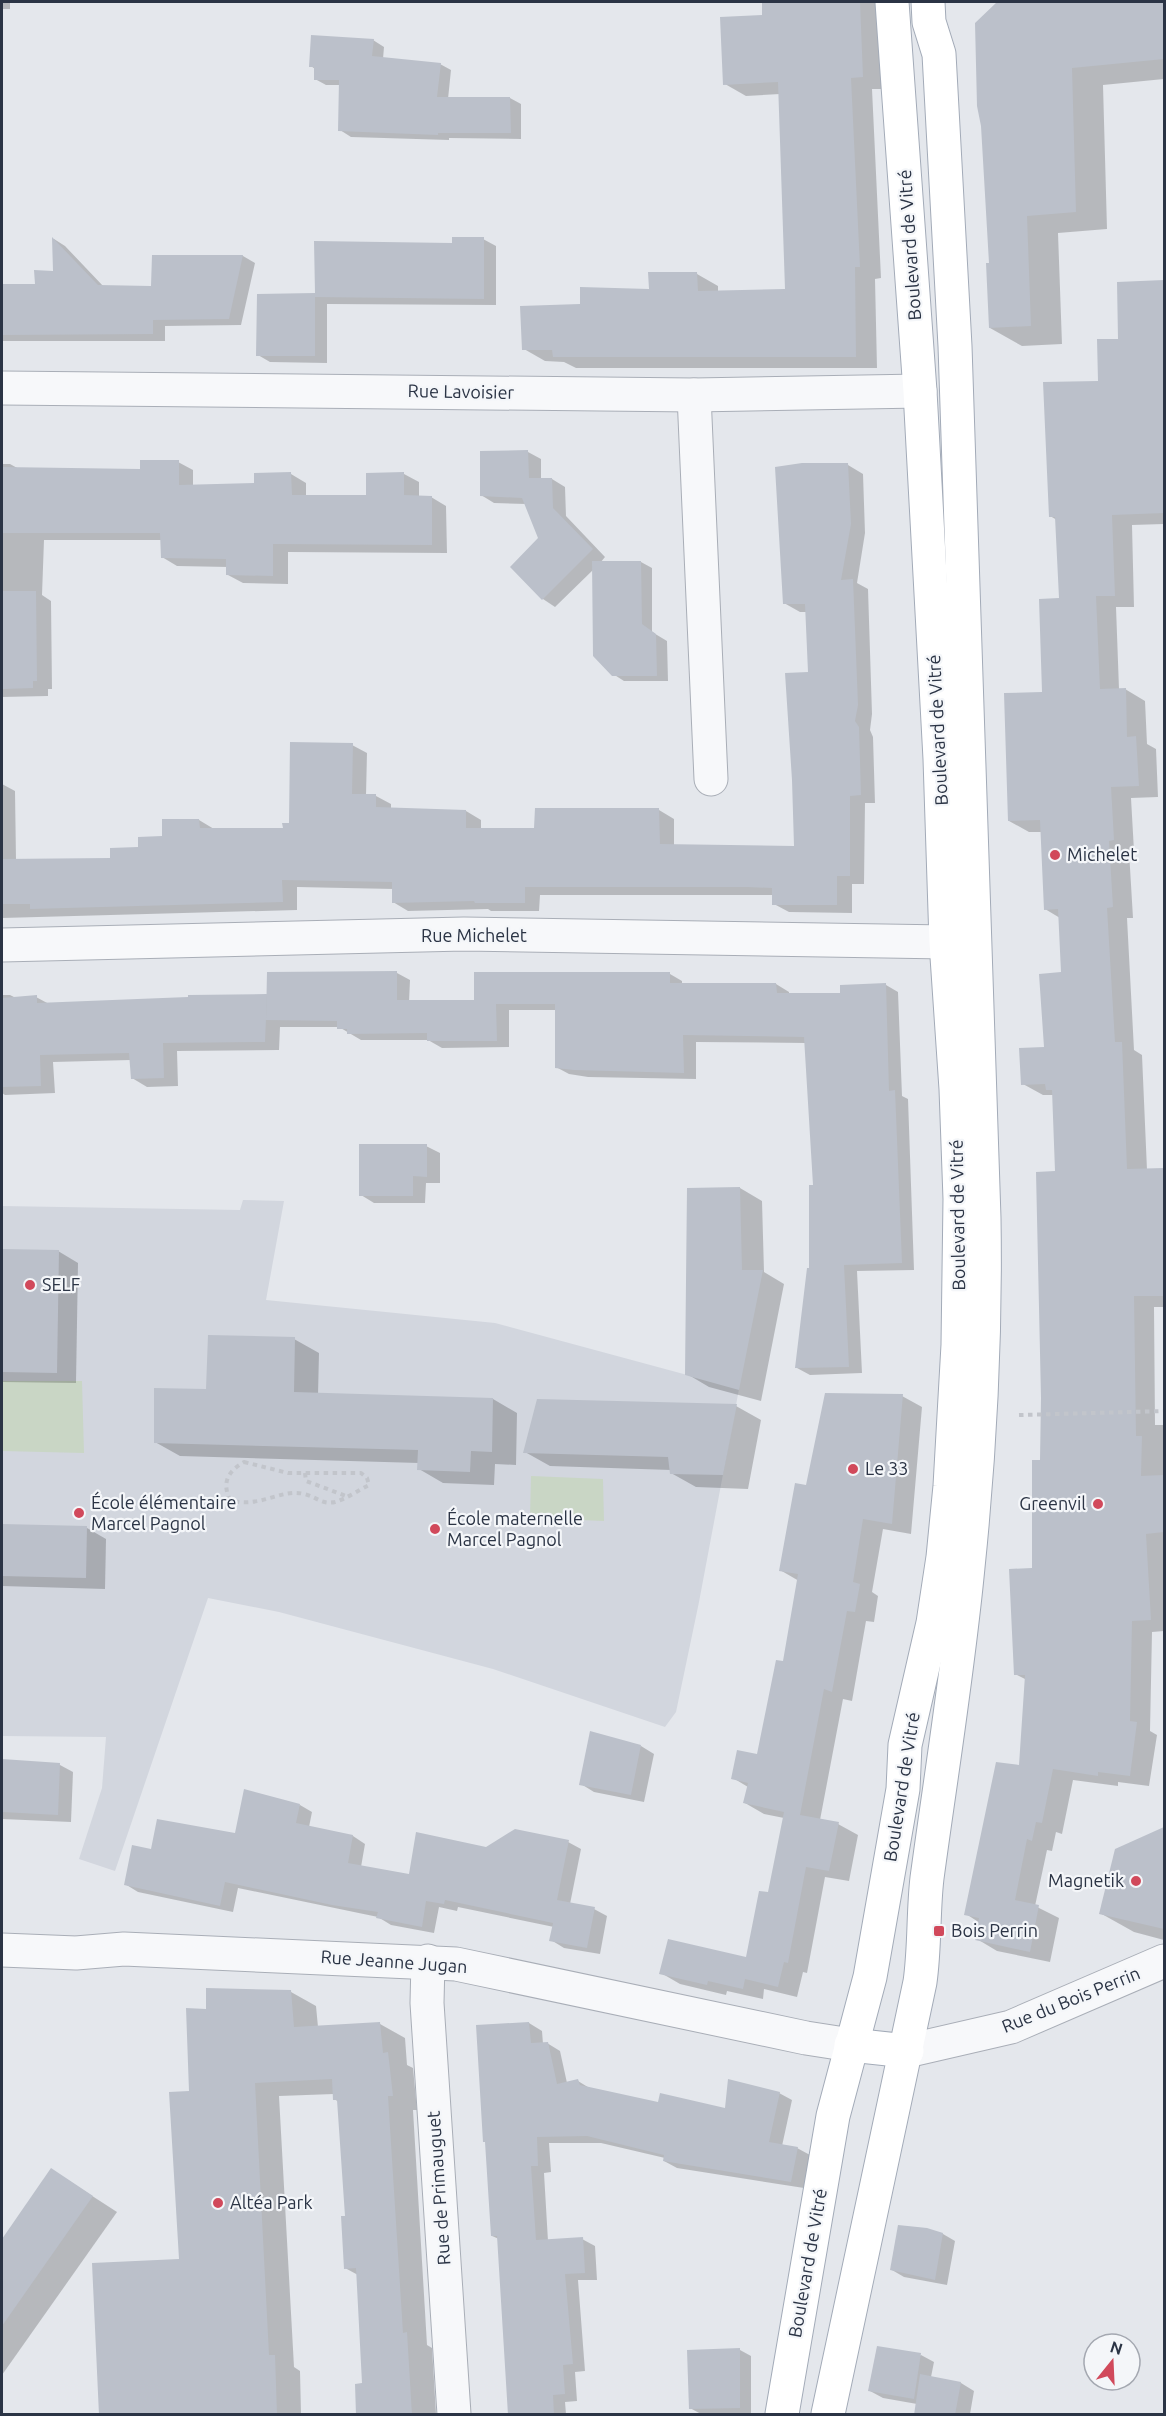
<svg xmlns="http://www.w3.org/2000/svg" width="1166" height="2416" font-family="Ubuntu,sans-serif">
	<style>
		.built { fill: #d2d6de }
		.green { fill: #c9d6c5 }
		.shadow { fill: #0003 }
		.building { fill: #bbc0ca }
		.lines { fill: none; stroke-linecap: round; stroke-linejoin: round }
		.minor-casing { stroke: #a9aeb7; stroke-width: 35 }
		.major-casing { stroke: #a3abb8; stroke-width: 35 }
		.path { stroke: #c2c5cb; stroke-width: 4; stroke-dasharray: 4.5 4.5; stroke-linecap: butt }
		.minor { stroke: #f7f8fa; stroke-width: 33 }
		.major { stroke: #fff; stroke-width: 33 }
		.poi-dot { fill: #d1495b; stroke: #f4f6f9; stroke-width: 2 }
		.labels { text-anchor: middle; stroke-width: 4.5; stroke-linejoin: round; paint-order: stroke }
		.street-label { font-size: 18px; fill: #2b3445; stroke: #f4f6f9 }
		.poi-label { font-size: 18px; fill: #2b3445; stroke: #f4f6f9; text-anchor: start }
	</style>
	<rect width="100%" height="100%" fill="#e4e7ec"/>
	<polygon class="built" points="243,1200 284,1201 266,1300 495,1323 739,1389 699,1602 676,1712 665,1727 493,1669 279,1612 208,1598 115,1871 79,1859 102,1788 106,1737 2,1736 2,1206 240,1210"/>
	<g class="green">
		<polygon points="2,1381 82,1381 84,1453 2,1451"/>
		<polygon points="531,1476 603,1479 604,1521 530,1518"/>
	</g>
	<g class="shadow">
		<rect x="2" y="2" width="8" height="7"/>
		<polygon points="763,2 880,2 884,89 872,89 881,278 875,279 877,368 576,368 564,362 545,361 524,349 582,305 650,291 697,274 718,286 718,292 787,290 780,94 746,96 725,84 764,17"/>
		<polygon points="998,2 1164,2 1164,79 1103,85 1107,229 1058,233 1062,344 1022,346 990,328 990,264 983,126"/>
		<polygon points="373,40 384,47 383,59 440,64 451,70 448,99 510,98 521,104 521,139 449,138 449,140 351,137 340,130 340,85 326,85 315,79 315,69 311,66"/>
		<polygon points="54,239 65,246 104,287 153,287 153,256 243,256 255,263 241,325 165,326 165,341 2,341 2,285 36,285 54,273"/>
		<polygon points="483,239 496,246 496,305 327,304 327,363 270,362 258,355 316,295 453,244"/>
		<polygon points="1164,281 1164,524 1132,525 1134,607 1116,607 1119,689 1125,689 1145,701 1147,744 1156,749 1158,797 1131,798 1134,851 1129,851 1133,918 1127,918 1134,1050 1142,1055 1147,1170 1164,1169 1164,1307 1154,1307 1155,1425 1164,1425 1164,1631 1152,1632 1150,1731 1157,1735 1149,1786 1118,1782 1118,1786 1073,1780 1062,1834 1056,1832 1052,1851 1047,1850 1035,1906 1059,1918 1050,1962 997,1951 977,1939 980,1923 966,1914 1021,1767 1027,1680 1015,1674 1034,1570 1042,1462 1057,1172 1053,1095 1043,1095 1023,1084 1045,1048 1063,974 1060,918 1045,909 1042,832 1029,832 1009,821 1044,693 1061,600 1057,520 1050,516 1100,383 1119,340 1118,283"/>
		<polygon points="528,452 541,459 541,479 552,479 565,487 566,516 605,557 600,563 641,562 652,568 652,632 667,641 668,681 624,681 613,674 594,569 555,607 543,599 540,538 526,504 494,503 481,495"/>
		<polygon points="178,462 193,470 193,486 255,484 291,474 306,483 306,497 368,496 404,474 419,482 419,497 431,497 446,506 447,553 288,552 288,584 243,583 228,575 228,567 177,566 162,557 162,540 44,540 42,595 51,601 52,689 48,689 48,696 2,697 2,464 10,464 19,469 142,470"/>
		<polygon points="848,465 863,474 865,533 857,583 868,589 872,714 870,730 873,737 875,803 865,803 864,884 852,884 852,913 789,912 774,904 774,895 540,895 539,911 491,911 488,909 408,911 393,902 394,889 297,887 297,910 2,918 2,784 15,791 16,860 111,859 164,838 199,820 214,829 284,829 290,825 352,745 367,753 366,796 376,796 391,804 391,809 466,811 481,820 481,829 536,829 659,810 674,819 674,846 795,848 809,673 807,612 800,612 784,603"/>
		<polygon points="397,973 410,980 409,1002 475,1002 670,974 682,981 682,984 776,984 789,992 789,995 842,995 886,985 898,992 902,1096 908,1099 914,1270 857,1271 862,1373 810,1375 797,1368 810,1270 814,1186 806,1043 696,1042 696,1079 588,1077 569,1074 556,1067 556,1010 509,1010 509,1047 442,1048 428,1040 361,1040 339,1027 280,1027 279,1050 177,1051 178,1086 147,1087 132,1078 131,1060 53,1062 55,1093 5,1095 2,1093 2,995 10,995 16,998 36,997 49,1004 266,995"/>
		<polygon points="426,1146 440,1153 440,1183 426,1183 425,1203 374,1203 361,1195"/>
		<polygon points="740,1188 762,1201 764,1272 784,1284 761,1401 709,1387 687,1374 688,1190"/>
		<polygon points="2,1251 58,1251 78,1263 76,1383 2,1382"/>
		<polygon points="294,1339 319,1353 318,1395 493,1399 517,1413 516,1465 495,1464 494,1485 443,1483 419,1469 419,1463 180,1456 155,1442 208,1391"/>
		<polygon points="902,1396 922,1407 911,1534 883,1529 872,1592 878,1596 874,1622 866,1621 852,1701 843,1699 820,1820 838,1824 858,1835 849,1881 825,1877 807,1973 803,1972 797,1997 764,1989 763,1999 727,1991 726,1995 680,1984 661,1973 748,1959 770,1894 784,1818 764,1814 745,1803 748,1787 733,1778 758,1756 785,1663 799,1581 780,1570 807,1487"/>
		<polygon points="736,1406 761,1420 748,1489 696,1487 671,1473 671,1470 550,1466 525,1452"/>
		<polygon points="2,1526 87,1528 106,1539 105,1589 2,1586"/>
		<polygon points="641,1746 654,1754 644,1802 594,1792 581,1784"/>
		<polygon points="2,1761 60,1765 73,1772 71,1822 2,1819"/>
		<polygon points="300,1805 312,1812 309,1827 353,1836 365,1844 361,1867 410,1876 486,1848 568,1842 581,1849 570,1904 594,1909 607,1916 600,1954 564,1948 551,1940 554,1927 458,1907 457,1911 439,1907 434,1933 391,1925 378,1917 238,1888 233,1912 138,1892 125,1884 153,1851 236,1835"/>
		<polygon points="1164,1828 1164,1940 1134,1932 1100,1913 1116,1850"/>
		<polygon points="291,1992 316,2006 318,2027 380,2024 405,2038 407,2065 413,2068 417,2110 413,2110 427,2345 432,2348 436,2414 358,2414 363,2385 358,2275 345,2268 346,2217 339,2102 334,2099 334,2094 279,2096 294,2367 300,2371 301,2414 101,2414 180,2260 190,2092 207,2011"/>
		<polygon points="529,2023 542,2031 543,2044 547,2043 560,2051 567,2083 578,2081 591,2089 659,2104 726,2110 779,2093 792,2100 782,2146 797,2148 810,2155 804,2188 677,2168 664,2161 665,2158 601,2143 549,2143 551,2172 544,2173 548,2241 582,2239 595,2246 597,2280 578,2280 585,2371 575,2372 577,2401 565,2402 566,2414 509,2414 499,2239 492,2236"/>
		<polygon points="52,2170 117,2212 2,2375 2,2241"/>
		<polygon points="927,2230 943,2234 955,2241 947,2285 904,2277 892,2270"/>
		<polygon points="740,2350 751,2356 751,2414 701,2414 690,2408"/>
		<polygon points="921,2355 934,2362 931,2377 961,2383 974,2391 970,2414 917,2414 917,2404 883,2398 870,2391"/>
	</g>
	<g class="building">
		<polygon points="762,2 860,2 863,77 851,78 860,267 855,267 856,357 553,357 552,350 522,350 520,306 580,304 580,287 649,289 648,272 697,272 698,291 785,289 778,82 723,85 720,17 762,15"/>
		<polygon points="997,2 1164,2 1164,59 1072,68 1076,212 1027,216 1031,326 989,328 986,263 989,263 981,126 977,106 975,23"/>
		<polygon points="311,35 374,39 372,56 441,63 437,97 510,97 511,133 438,133 438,135 338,131 339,80 314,80 314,67 309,67"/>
		<polygon points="52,237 98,285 151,286 152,255 243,255 229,319 153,320 153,334 2,335 2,284 35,284 34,270 53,271"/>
		<polygon points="452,237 484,237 484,299 315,297 315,356 256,356 257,294 315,293 314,241 452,243"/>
		<polygon points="1164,280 1164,513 1112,515 1115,596 1096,596 1100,689 1126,688 1127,737 1136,736 1139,786 1111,787 1114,840 1109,841 1113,907 1107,908 1115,1042 1122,1042 1127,1169 1164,1168 1164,1296 1134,1296 1136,1436 1142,1436 1141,1476 1164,1475 1164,1532 1146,1534 1151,1620 1132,1621 1130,1721 1137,1722 1130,1776 1098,1772 1098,1776 1053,1769 1042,1823 1036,1822 1032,1841 1027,1839 1015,1900 1039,1905 1030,1952 975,1940 979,1918 964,1915 996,1762 1019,1765 1025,1675 1014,1675 1009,1569 1032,1568 1032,1460 1040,1460 1041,1398 1036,1172 1055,1171 1052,1090 1046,1090 1045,1084 1021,1085 1019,1048 1044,1047 1039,974 1061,972 1058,909 1044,910 1040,820 1008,821 1004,693 1042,692 1039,599 1059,598 1055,517 1049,517 1043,382 1098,381 1097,339 1118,339 1117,282"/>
		<polygon points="528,450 529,478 552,478 553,508 593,549 542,600 510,567 538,538 522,498 480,496 480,451"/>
		<polygon points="140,460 179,460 179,485 254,483 254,473 291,472 292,495 366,495 366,473 404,472 404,495 432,496 432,545 273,544 273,576 226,575 226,559 161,558 160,533 2,533 2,467 140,469"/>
		<polygon points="802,463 848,463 851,524 841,580 853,579 858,705 855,721 859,727 861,795 850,796 850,876 837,876 837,905 772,905 772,888 748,887 525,887 525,903 475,903 474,901 392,903 392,882 282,880 283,902 30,909 30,904 2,904 2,859 110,858 110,848 138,847 138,837 162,836 162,819 199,819 200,828 283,828 282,823 289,823 290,742 353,743 352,794 376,794 376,807 466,810 466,828 534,828 535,808 659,808 660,844 794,846 792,780 785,673 808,672 805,604 783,604 775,467"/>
		<polygon points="592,561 641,561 642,624 656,634 657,676 612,676 593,656"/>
		<polygon points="2,591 36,591 37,681 33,681 33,688 3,689"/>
		<polygon points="397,971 397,1000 474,1000 474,972 670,972 670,983 776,983 777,993 840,993 840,985 886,983 889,1091 895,1090 902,1263 844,1265 849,1367 795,1368 807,1268 809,1268 809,1185 813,1185 804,1037 683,1035 684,1073 574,1070 555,1068 555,1004 496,1004 497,1041 427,1041 427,1033 347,1034 347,1029 337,1029 337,1021 266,1020 267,972"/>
		<polygon points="267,994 265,1042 163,1043 164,1078 131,1079 129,1053 40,1055 41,1086 2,1087 2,998 37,995 37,1003 188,997 188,995"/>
		<polygon points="359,1144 427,1144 427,1177 413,1176 413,1196 359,1196"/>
		<polygon points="740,1187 742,1270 763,1270 739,1390 685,1375 687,1188"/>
		<polygon points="2,1249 59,1250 57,1373 2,1372"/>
		<polygon points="208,1335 295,1337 294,1392 493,1398 492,1452 471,1451 470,1472 417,1470 418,1450 154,1443 154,1388 206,1389"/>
		<polygon points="825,1393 903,1394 892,1524 863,1519 853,1582 860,1584 855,1612 847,1611 832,1692 824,1689 800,1815 839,1822 829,1871 806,1867 788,1963 784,1962 778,1987 745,1979 743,1989 708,1981 707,1985 659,1974 668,1939 746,1957 759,1891 768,1892 784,1812 743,1803 748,1783 731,1779 737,1750 757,1754 776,1660 783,1661 798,1574 779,1571 795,1483 806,1485"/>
		<polygon points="537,1399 737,1404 723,1475 670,1474 668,1457 523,1453"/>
		<polygon points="2,1524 87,1526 86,1578 2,1576"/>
		<polygon points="590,1731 641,1745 631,1795 579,1785"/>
		<polygon points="2,1759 60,1763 58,1815 2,1812"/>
		<polygon points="244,1789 300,1804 296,1823 353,1835 348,1863 409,1874 416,1832 486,1847 515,1829 569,1840 557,1900 595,1907 587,1948 549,1941 553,1923 445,1900 444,1904 426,1901 422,1927 376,1918 378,1912 332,1905 225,1882 220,1906 124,1885 132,1845 151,1849 157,1819 235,1833"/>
		<polygon points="1164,1827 1164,1929 1099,1914 1115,1849"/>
		<polygon points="206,1988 291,1990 294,2027 380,2022 383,2053 388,2052 393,2096 388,2096 403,2333 407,2332 412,2415 356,2415 355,2384 362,2383 356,2268 344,2269 341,2216 345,2216 337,2100 333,2100 332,2079 255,2083 269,2355 275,2355 277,2415 99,2415 92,2263 179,2259 169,2092 189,2091 186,2008 206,2009"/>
		<polygon points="529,2022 531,2043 548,2042 557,2084 578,2079 580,2085 658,2102 660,2093 725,2108 728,2079 780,2092 769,2142 798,2147 791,2182 663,2161 664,2155 587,2136 537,2137 538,2166 531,2166 536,2240 583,2237 584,2254 585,2273 565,2274 573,2364 563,2365 565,2394 553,2395 554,2415 508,2415 497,2236 491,2236 485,2142 483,2142 476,2025"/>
		<polygon points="51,2168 93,2196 2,2326 2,2239"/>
		<polygon points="898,2225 927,2228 943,2233 935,2280 890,2270"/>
		<polygon points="877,2346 921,2353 914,2399 868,2391"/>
		<polygon points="740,2348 740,2408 689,2409 687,2350"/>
		<polygon points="920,2374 961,2382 955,2415 914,2415"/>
	</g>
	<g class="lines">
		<g class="minor-casing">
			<g id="minor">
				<polyline points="2,388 694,395 920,391"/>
				<polyline points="694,395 711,779"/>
				<polyline points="2,945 464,934 946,942"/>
				<polyline points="2,1950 76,1953 124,1949 456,1964 806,2038 851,2045"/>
				<polyline points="428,1961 427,2003 454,2414"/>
				<polyline points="907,2051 1011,2027 1164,1961"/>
			</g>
		</g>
		<g class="major-casing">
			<g id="major">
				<polyline points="851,2045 907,2051"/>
				<polyline points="782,2414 833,2116 870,1977 903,1789 905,1745 933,1623 943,1557 950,1486 958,1345 960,1199 956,1089 946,942 940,759 920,391 892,2"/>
				<path d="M 828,2414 L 920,1982 C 925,1947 923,1912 927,1878 C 941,1775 958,1671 968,1567 C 980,1451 986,1335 984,1218 L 955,346 L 939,54 L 929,22 L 928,2"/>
			</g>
		</g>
		<g class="path">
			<polyline points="1019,1415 1164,1411"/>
			<path d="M 244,1462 L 288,1473 L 361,1473 L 367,1478 L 369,1485 C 359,1490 346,1499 335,1502 C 322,1505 317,1497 304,1494 C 281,1488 260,1509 230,1500 C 222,1483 227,1472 244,1462 Z"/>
			<polyline points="305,1473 306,1481 346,1496"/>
		</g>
		<use href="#minor" class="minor"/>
		<use href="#major" class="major"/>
	</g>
	<g class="poi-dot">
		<circle cx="1055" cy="855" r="6"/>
		<circle cx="30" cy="1285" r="6"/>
		<circle cx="853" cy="1469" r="6"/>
		<circle cx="1098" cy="1504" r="6"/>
		<circle cx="79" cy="1513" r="6"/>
		<circle cx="435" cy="1529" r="6"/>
		<circle cx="1136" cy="1881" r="6"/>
		<rect x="933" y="1925" width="12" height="12" rx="3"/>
		<circle cx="218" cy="2203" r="6"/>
	</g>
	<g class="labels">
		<g class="street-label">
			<text transform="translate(910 245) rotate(-94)" y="6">Boulevard de Vitré</text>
			<text transform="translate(461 392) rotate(1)" y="6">Rue Lavoisier</text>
			<text transform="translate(938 730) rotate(-93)" y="6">Boulevard de Vitré</text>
			<text x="474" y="942">Rue Michelet</text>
			<text transform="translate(958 1215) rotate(-91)" y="6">Boulevard de Vitré</text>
			<text transform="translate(902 1787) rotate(-81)" y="6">Boulevard de Vitré</text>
			<text transform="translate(394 1962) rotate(4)" y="6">Rue Jeanne Jugan</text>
			<text transform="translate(1071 2000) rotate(-22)" y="6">Rue du Bois Perrin</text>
			<text transform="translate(439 2188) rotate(-94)" y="6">Rue de Primauguet</text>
			<text transform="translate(808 2263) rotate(-80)" y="6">Boulevard de Vitré</text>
		</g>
		<g class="poi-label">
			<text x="1067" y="861">Michelet</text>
			<text x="42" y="1291">SELF</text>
			<text x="865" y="1475">Le 33</text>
			<text x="91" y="1509">École élémentaire<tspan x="91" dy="21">Marcel Pagnol</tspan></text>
			<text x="1086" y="1510" text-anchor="end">Greenvil</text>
			<text x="447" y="1525">École maternelle<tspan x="447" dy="21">Marcel Pagnol</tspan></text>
			<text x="1124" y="1887" text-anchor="end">Magnetik</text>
			<text x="951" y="1937">Bois Perrin</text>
			<text x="230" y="2209">Altéa Park</text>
		</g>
	</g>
	<rect width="1166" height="2416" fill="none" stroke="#2b3445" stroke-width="6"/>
	<g transform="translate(1112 2362) rotate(18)"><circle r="28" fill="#f4f6f9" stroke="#a4a8b1" stroke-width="1.5"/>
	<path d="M0-4.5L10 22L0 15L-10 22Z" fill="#d1495b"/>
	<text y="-9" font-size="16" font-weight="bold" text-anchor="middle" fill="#2b3445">N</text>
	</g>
</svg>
